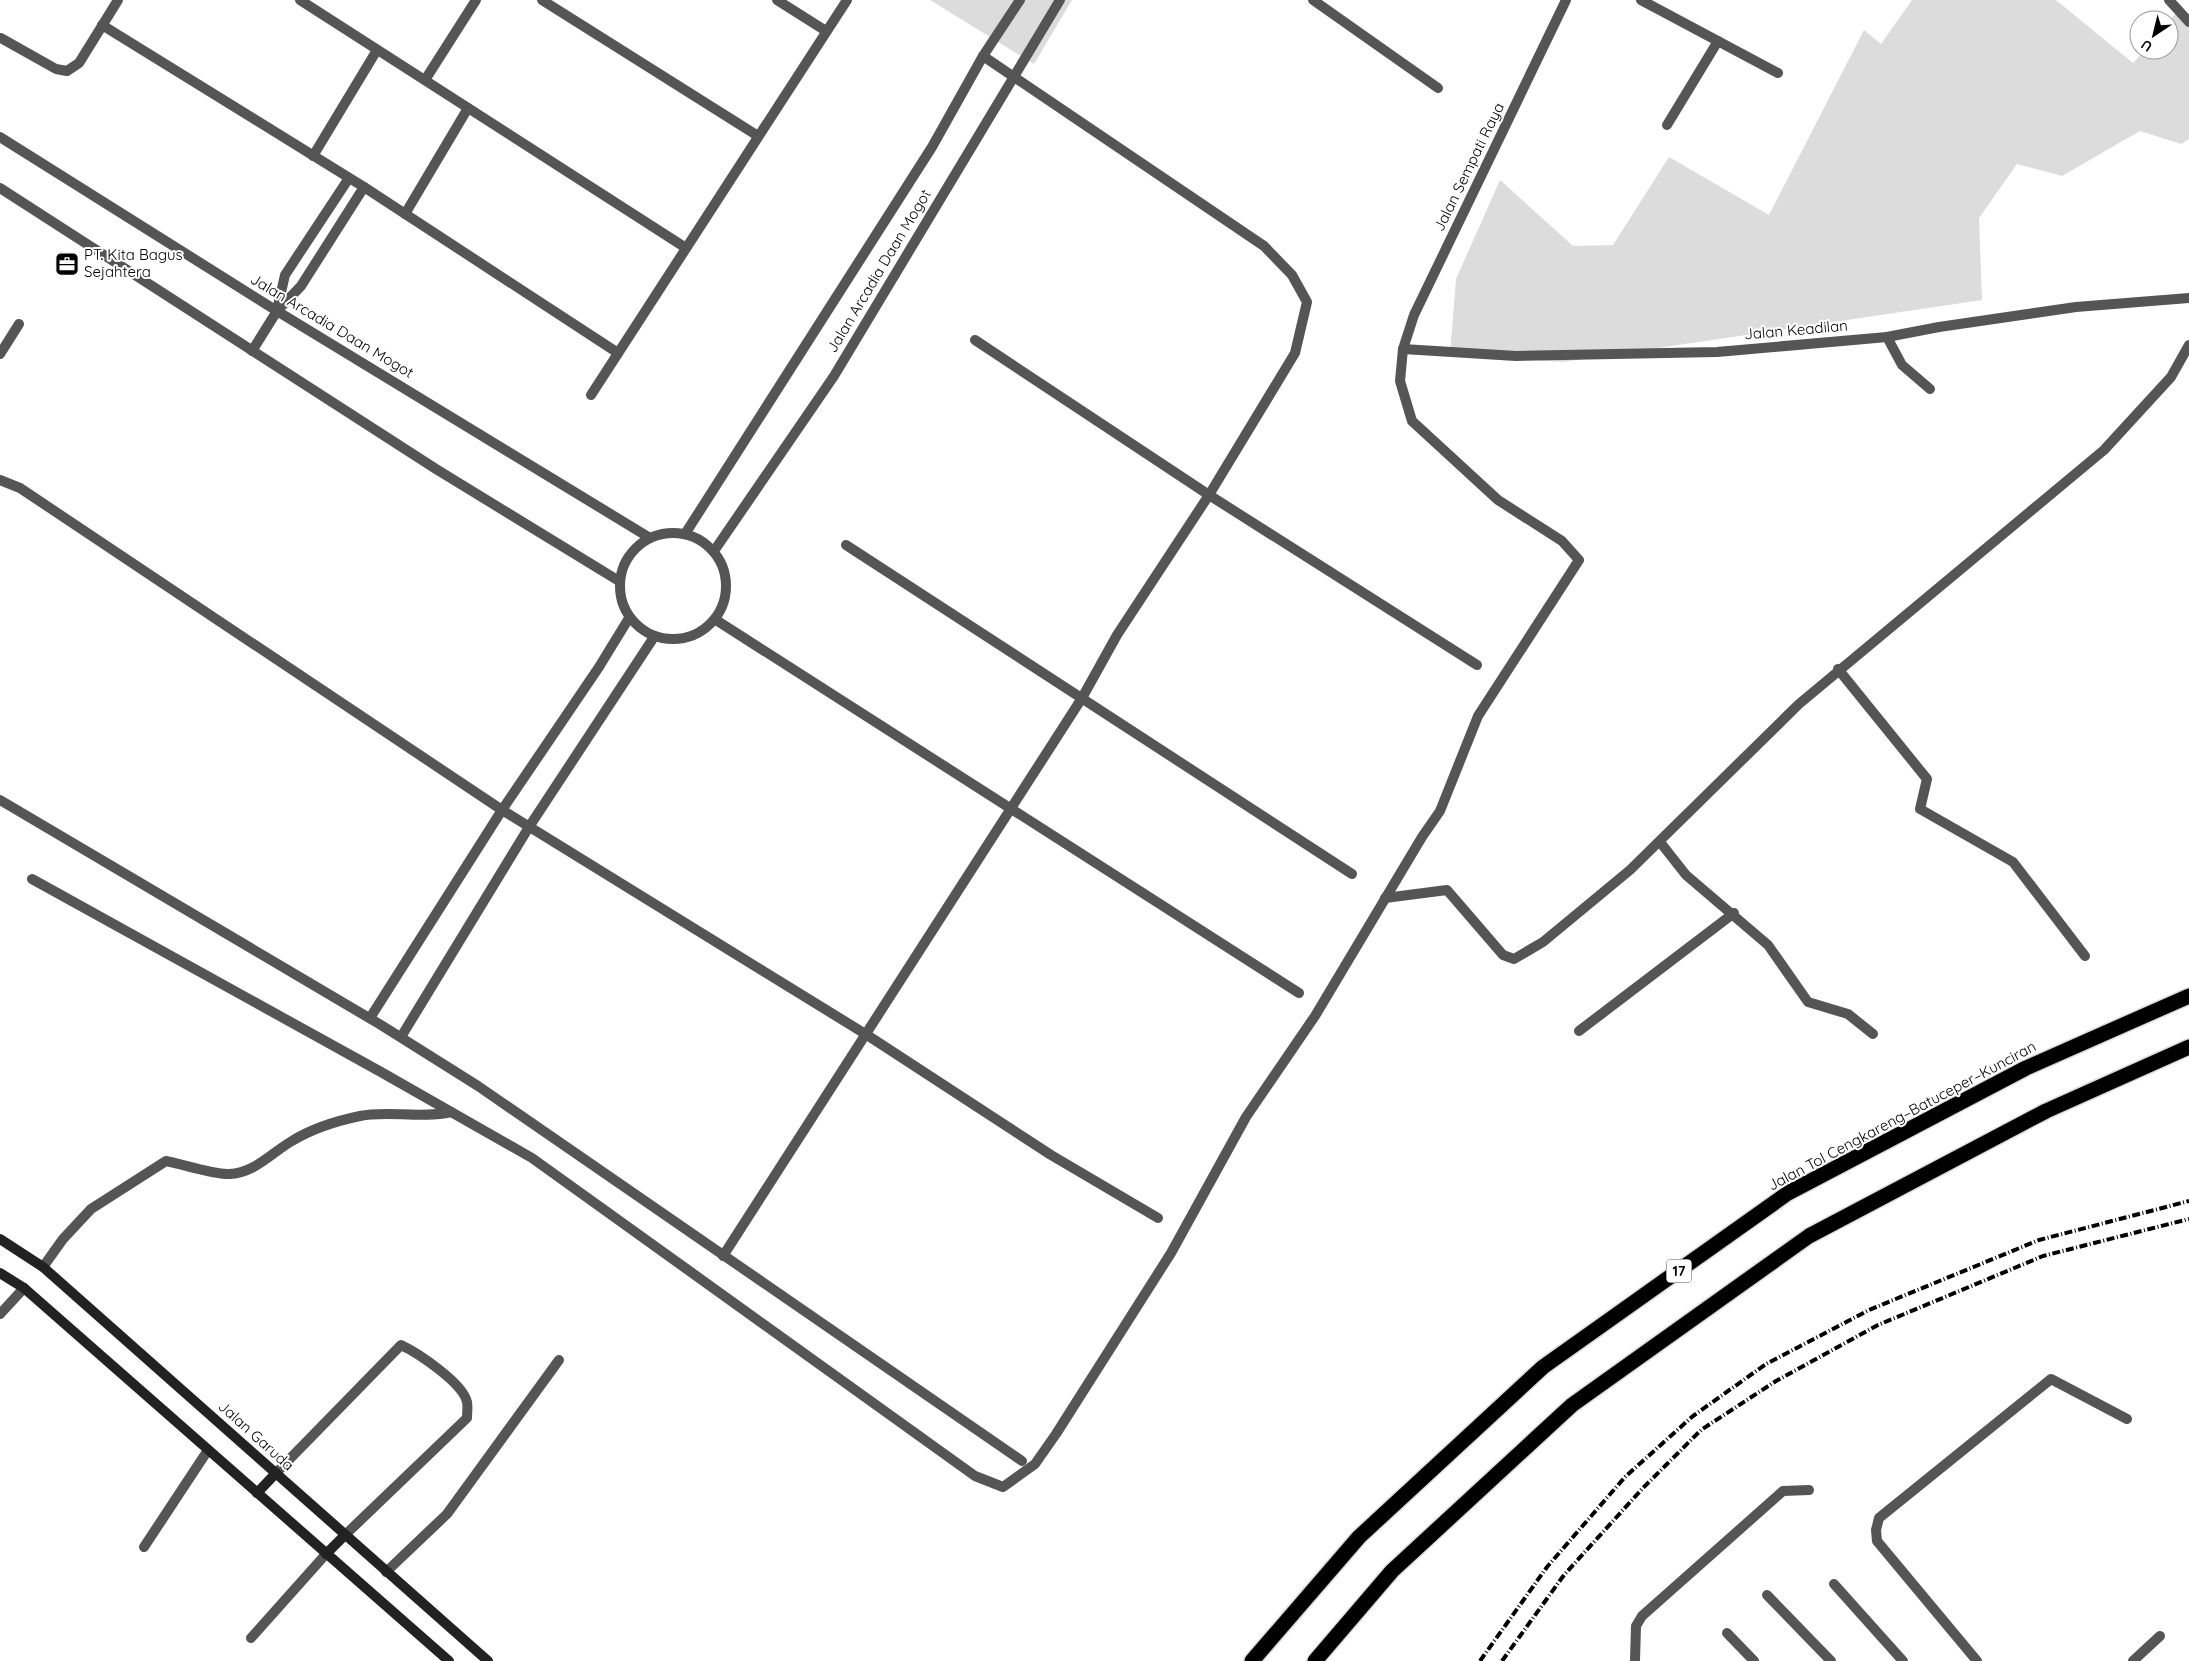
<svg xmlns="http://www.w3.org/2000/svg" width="2189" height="1661" font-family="Quicksand,sans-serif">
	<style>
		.green { fill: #dcdcdc }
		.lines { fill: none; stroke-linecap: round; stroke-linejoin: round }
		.motorway-casing { stroke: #dbdbdb; stroke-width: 18 }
		.service { stroke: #555; stroke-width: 10 }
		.minor { stroke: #555; stroke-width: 10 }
		.secondary { stroke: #222; stroke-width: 10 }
		.motorway { stroke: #000; stroke-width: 15 }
		.rail { stroke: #000; stroke-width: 4; stroke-dasharray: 8 2.5 1 2.5; stroke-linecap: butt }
		.labels { text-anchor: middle; stroke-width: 4; stroke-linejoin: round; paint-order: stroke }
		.shield { fill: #fff; stroke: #4c4c4c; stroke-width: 1 }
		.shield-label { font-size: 14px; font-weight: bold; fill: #000 }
		.street-label { font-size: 15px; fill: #000; stroke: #fff }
		.poi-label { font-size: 15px; fill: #000; stroke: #fff; text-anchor: start }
	</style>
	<rect width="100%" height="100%" fill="#fff"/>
	<g class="green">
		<polygon points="930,0 1072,0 1034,64"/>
		<polygon points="1912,0 2056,0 2133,63 2145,50 2169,50 2169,21 2177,12 2189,25 2189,139 2181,144 2140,131 2062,176 2017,164 1979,218 1982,300 1563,362 1450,354 1456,279 1500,180 1573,246 1613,245 1669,157 1769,215 1864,30 1881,44"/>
	</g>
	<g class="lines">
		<g class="motorway-casing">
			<g id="motorway">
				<polyline points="1252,1661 1359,1537 1543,1367 1788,1193 2026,1068 2189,996"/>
				<polyline points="1315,1661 1392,1571 1572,1405 1809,1236 2046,1111 2189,1047"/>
			</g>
		</g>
		<g class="service">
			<polyline points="1313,0 1438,88"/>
			<polyline points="1887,337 1902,365 1930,389"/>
			<polyline points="975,340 1209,495 1477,665"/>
			<polyline points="0,354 19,324"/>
			<polyline points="0,480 20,488 502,810 867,1035 1051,1155 1158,1218"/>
			<polyline points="846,545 1352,874"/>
			<polyline points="716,620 1299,993"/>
			<polyline points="0,800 381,1025 478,1086 1022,1461"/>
			<polyline points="370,1018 502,810 599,667 629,618"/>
			<polyline points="401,1037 529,827 654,637"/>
			<polyline points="723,1256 1082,698 1117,635 1209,495 1295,353 1307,302 1292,275 1264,246 983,56"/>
			<path d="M 276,1473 L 401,1345 C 418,1353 463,1383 467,1402 C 468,1406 467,1413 467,1418 L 345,1535"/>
			<polyline points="386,1572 447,1514 559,1360"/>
			<polyline points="1834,1584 1903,1661"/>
			<polyline points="1767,1595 1831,1661"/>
			<polyline points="1727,1633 1754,1661"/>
			<polyline points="251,1638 326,1554"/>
			<polyline points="1635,1661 1636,1626 1642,1616 1783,1491 1809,1490"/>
			<polyline points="1977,1661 1877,1541 1876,1530 1879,1518 2051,1379 2127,1419"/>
			<polyline points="2133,1661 2160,1636"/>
		</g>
		<g class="minor">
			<polyline points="300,0 686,248"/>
			<polyline points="542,0 758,136"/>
			<polyline points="777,0 826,31"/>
			<polyline points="1641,0 1778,73"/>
			<polyline points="2169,0 2189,22"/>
			<polyline points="102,25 364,187 618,353"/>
			<polyline points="1,38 56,69 67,71 79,63 118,0"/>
			<polyline points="425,80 476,0"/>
			<polyline points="1667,125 1718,41"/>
			<polyline points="0,137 277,311 650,538"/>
			<polyline points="313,156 377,50"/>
			<polyline points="0,188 436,469 619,581"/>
			<polyline points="405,214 468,108"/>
			<polyline points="277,310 285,275 349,178"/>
			<polyline points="1403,349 1516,356 1717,352 1887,337 1939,327 2076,307 2189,298"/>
			<polyline points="252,351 277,311 301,286 364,187"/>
			<polyline points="591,395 847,0"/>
			<circle cx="673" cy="586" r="53"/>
			<polyline points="685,534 932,147 983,56 1020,0"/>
			<polyline points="714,551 834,376 1060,0"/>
			<polyline points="1838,669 1927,779 1920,809 2013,862 2085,956"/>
			<polyline points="1660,842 1686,875 1768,945 1808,1002 1848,1014 1873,1034"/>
			<polyline points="32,879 381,1072 532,1158 975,1476 1003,1487 1035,1464 1056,1434 1171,1253 1246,1117 1315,1016 1422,837 1440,811 1478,716 1579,560 1562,541 1498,500 1412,421 1400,381 1403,349 1414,315 1566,0"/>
			<polyline points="1385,898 1447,890 1503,955 1514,959 1543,942 1630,870 1799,704 2104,450 2171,377 2189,345"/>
			<polyline points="1579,1031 1734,913"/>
			<path d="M 43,1267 L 63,1239 L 91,1209 L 166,1161 C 182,1164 214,1175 229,1174 C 255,1173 271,1153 292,1141 C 313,1128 336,1121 360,1116 C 387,1110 420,1119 451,1112"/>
			<polyline points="0,1314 24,1288"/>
			<polyline points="144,1547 208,1450"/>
		</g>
		<g class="secondary">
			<polyline points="0,1239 43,1267 488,1661"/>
			<polyline points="0,1273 24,1288 449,1661"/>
			<polyline points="257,1493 276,1473"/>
			<polyline points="326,1554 345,1535"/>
		</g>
		<use href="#motorway" class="motorway"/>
		<g class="rail">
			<polyline points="1480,1661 1547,1567 1625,1477 1693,1416 1766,1364 1869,1310 2039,1240 2189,1201"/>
			<polyline points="1502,1661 1564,1575 1642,1489 1701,1430 1776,1381 1878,1325 2043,1256 2189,1219"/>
		</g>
	</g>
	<defs>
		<g id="office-square" transform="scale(1.25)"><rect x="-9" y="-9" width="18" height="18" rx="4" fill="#000" stroke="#fff"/><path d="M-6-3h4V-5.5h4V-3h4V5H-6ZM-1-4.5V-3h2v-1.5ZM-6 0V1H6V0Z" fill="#fff"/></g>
	</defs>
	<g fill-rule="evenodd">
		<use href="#office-square" x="67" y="264"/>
	</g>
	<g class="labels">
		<rect class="shield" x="1666.5" y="1259.5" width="25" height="23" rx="4"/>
		<g class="shield-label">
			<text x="1679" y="1276">17</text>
		</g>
		<g class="street-label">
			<text transform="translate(1469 167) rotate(-64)" y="5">Jalan Sempati Raya</text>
			<text transform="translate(879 271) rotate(-59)" y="5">Jalan Arcadia Daan Mogot</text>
			<text transform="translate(332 326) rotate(31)" y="5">Jalan Arcadia Daan Mogot</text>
			<text transform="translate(1796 330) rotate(-5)" y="5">Jalan Keadilan</text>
			<text transform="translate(1902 1116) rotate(-28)" y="5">Jalan Tol Cengkareng–Batuceper–Kunciran</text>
			<text transform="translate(256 1436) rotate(42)" y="5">Jalan Garuda</text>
		</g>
		<g class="poi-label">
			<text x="84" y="260">PT. Kita Bagus<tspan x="84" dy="17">Sejahtera</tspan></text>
		</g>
	</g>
	<g transform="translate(2154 35) rotate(215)"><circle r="24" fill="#ffffff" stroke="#999999"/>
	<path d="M0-4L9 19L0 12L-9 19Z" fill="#000000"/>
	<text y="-8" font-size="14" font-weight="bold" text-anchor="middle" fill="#000000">U</text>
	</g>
</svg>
